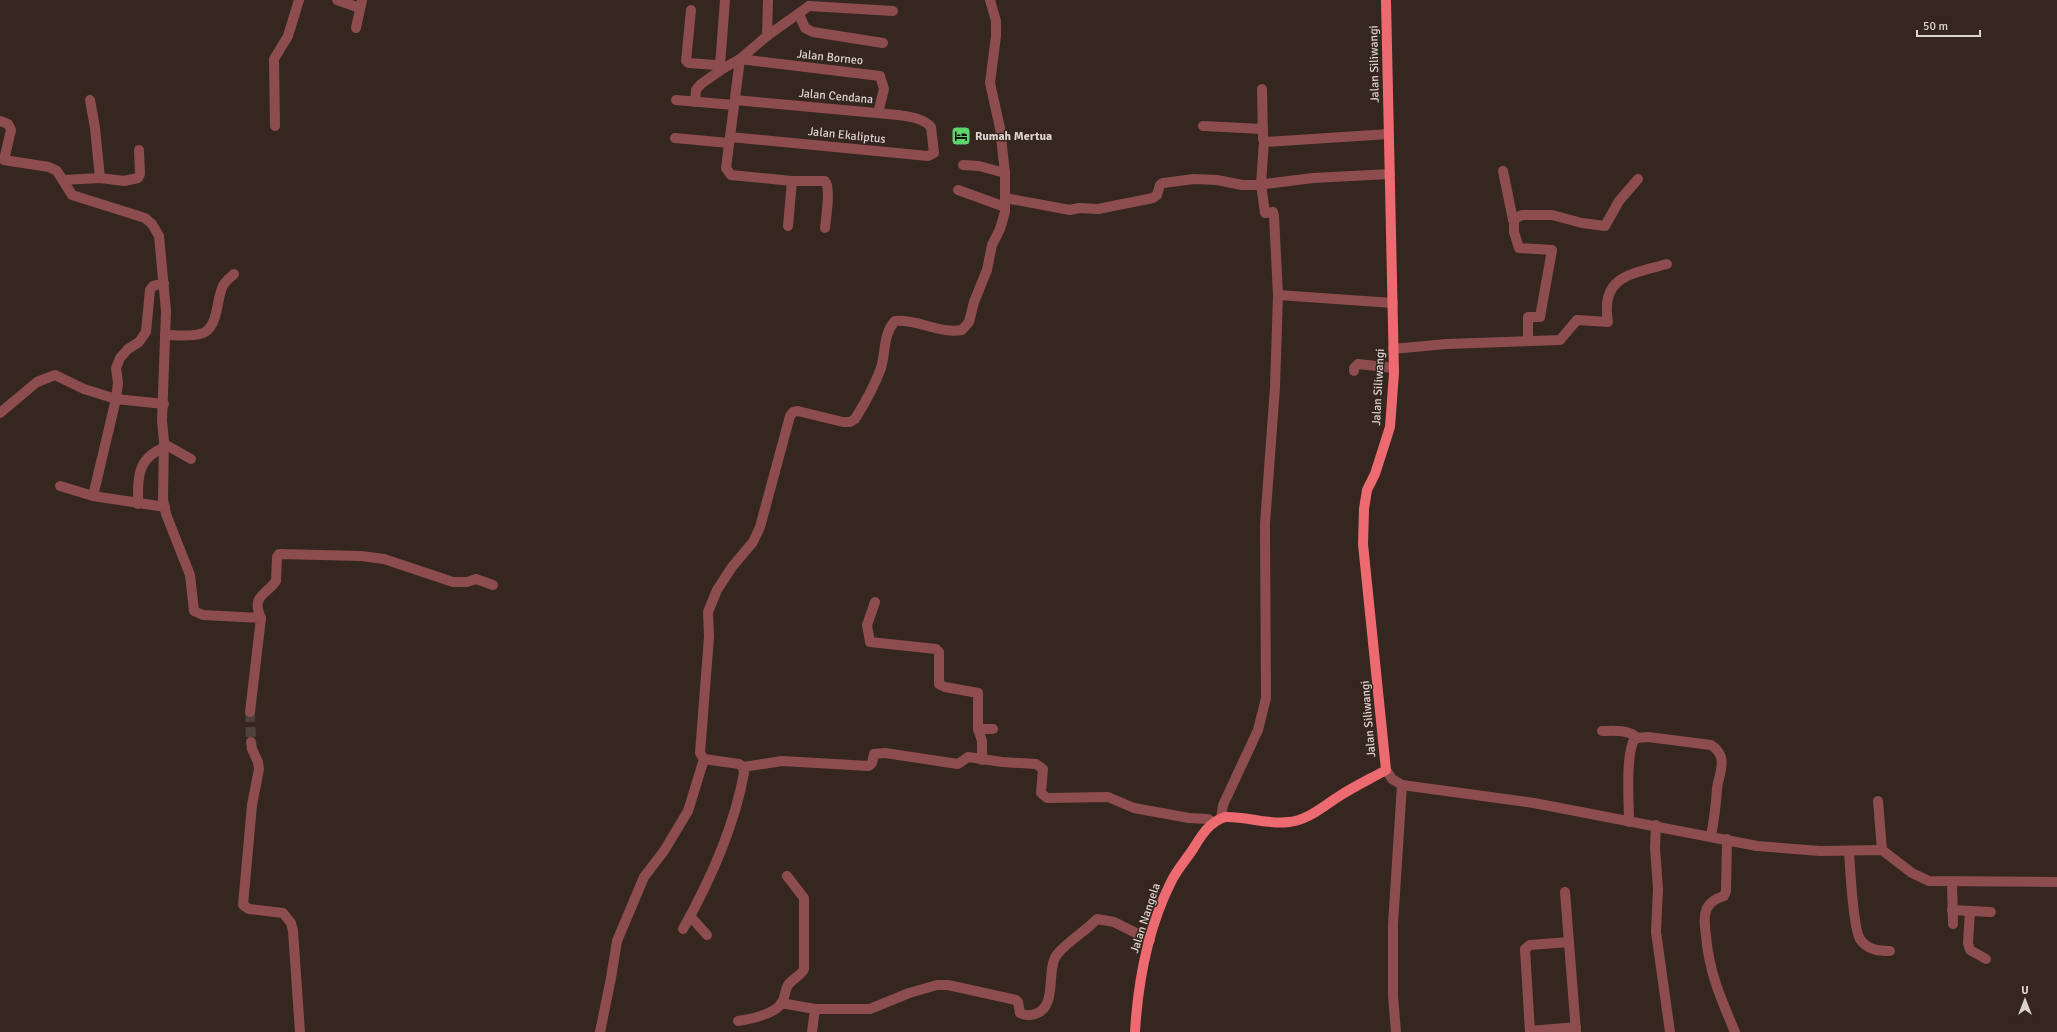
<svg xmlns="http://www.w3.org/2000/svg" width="2057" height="1032" font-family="Signika,sans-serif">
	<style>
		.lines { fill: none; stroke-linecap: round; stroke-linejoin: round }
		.minor-tunnel { stroke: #4e403a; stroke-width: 10; stroke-dasharray: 10 5; stroke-linecap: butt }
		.minor { stroke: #8d4d4e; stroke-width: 10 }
		.tertiary { stroke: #8d4d4e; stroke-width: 10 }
		.primary { stroke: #ed6b70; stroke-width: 10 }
		.labels { text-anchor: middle; stroke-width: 3; stroke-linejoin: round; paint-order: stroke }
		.street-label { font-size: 12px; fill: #dcd2ce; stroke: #352620 }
		.poi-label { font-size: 12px; font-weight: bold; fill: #dcd2ce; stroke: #352620; text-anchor: start }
	</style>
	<rect width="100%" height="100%" fill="#352620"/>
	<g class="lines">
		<polyline class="minor-tunnel" points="250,712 251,742"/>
		<g class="minor">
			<polyline points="337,0 360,8"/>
			<polyline points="809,6 893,11"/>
			<polyline points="691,10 686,61 689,63 716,65 724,68"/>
			<polyline points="799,14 805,28 813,32 883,43"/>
			<polyline points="356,28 362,0"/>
			<polyline points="767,36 768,0"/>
			<path d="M 740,59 L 726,168 L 731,175 L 792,181 L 825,181 C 831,188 826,218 825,228"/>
			<polyline points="740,59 880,76 884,89 878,113"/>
			<polyline points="720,66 725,0"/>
			<polyline points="1262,89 1263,139 1265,142 1389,134"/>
			<polyline points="90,100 95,128 100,178"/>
			<polyline points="676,100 734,105"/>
			<polyline points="695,102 696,90 701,84 724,68 740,59 767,36 809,6"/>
			<polyline points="0,121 8,124 11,130 4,160 49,167 57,171 72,195 145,218 152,224 159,236 166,311 162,421 164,441 163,499 166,514 190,575 194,611 203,615 261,618 250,712"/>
			<polyline points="275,126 274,59 288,36 299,0"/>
			<polyline points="1203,126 1263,129"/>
			<path d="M 730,137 L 928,156 L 934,153 L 931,127 C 923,118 910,117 898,115 L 735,100"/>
			<polyline points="675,138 729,143"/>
			<polyline points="963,165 979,166 1005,173"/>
			<polyline points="1503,171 1513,220"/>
			<polyline points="63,180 100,178 124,181 138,178 140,174 139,150"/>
			<polyline points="958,190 1005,207"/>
			<polyline points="1005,198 1070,210 1079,208 1098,209 1153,198 1157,195 1160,185 1163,183 1194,179 1217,180 1242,185 1257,185 1313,178 1390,174"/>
			<polyline points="788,226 792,181"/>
			<polyline points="164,283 153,286 150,290 146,332 139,342 128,349 120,358 116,368 118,383 116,399 93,496 165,507"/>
			<polyline points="1278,295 1393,303"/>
			<path d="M 165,335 C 176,335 189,337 200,334 C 218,330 216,303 222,288 C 224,282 229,279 234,274"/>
			<polyline points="1528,341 1528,317 1540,317 1552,250 1519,248 1514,232 1514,219 1522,215 1552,215 1582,223 1605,226 1619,201 1638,179"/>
			<path d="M 1393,349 L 1446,344 L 1560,340 L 1577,320 L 1608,322 C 1600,276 1631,274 1667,264"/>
			<polyline points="1354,371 1354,368 1358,364 1394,368"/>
			<polyline points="0,413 37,382 55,375 84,389 116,399 164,404"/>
			<polyline points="60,486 93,496"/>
			<path d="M 138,504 C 138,475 137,457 168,446 L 191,459"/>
			<polyline points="875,602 867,625 870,642 936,649 939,652 939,684 945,687 978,693 978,729 982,741 982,760"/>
			<path d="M 261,618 C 251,596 265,596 276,581 L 277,557 L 279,554 L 361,556 L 384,559 L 453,582 L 467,582 L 476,579 L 493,585"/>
			<polyline points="978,729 993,729"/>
			<path d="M 1602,731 C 1612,731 1630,729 1637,738"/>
			<polyline points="251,742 252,749 258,762 259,769 252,805 243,905 249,909 283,913 291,923 293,931 300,1032"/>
			<polyline points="743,767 782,761 869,766 872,763 874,754 885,753 958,764 968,757 1002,762 1036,764 1043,769 1041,793 1047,798 1108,797 1134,808 1189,818 1208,819 1214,823"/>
			<polyline points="1878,801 1882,850"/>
			<polyline points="1221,818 1223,805 1258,730 1266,698 1265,524 1275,387 1278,295 1274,216 1273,212 1265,213 1261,184 1264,141"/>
			<path d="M 1629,822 C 1629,802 1625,754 1635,738 L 1648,737 L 1711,745 C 1716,748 1719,752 1721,757 C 1724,768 1718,778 1717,789 C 1716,805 1714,820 1711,836"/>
			<polyline points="1656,825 1655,848 1658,889 1656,932 1670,1032"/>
			<path d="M 1727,839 L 1726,891 L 1724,896 C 1717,898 1711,901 1707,908 C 1703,917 1705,926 1706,936 C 1709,972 1721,999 1735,1032"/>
			<path d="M 1849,851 C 1850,867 1853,928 1860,939 C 1867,950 1879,951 1890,951"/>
			<polyline points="1952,882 1953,924"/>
			<polyline points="1565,892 1576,1032"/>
			<polyline points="1952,910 1991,912"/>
			<polyline points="1970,911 1968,943 1970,950 1986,959"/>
			<polyline points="690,916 707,935"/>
			<path d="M 683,929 C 710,881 734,828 744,773 L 743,767 L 739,764 L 704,759 L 700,753 L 709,637 L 708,612 L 717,590 L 732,567 L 753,542 L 760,527 L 790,416 L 793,412 L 798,411 L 843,422 L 850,422 L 855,419 C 865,403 875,385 881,368 C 886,351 883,334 895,321 C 918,319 939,334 962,330 L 969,322 L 974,302 L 987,270 L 992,245 L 1000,229 L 1005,212 L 1005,173 L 1000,128 L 990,83 L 996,36 L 996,21 L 990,0"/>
			<path d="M 781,1003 L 815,1009 L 870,1009 L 909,993 L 937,985 L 948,985 L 1016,1000 L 1018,1002 L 1020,1013 C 1025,1016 1029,1016 1035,1014 C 1058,1007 1046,971 1056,956 C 1063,945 1086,931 1097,919 L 1114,922 L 1150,940"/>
			<path d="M 738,1021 C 751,1019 774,1014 782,1003 C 785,997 785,990 788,985 C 793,978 801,976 804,969 L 804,898 L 787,876"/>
			<polyline points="1530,1031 1576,1027"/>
			<polyline points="600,1032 611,978 617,941 644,877 664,851 688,811 704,759"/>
			<polyline points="812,1032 815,1009"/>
			<polyline points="1396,1032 1393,996 1393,924 1402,785"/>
			<polyline points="1530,1032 1525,949 1530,945 1569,942"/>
		</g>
		<polyline class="tertiary" points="1386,770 1392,779 1402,785 1534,803 1757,846 1820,851 1882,850 1912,873 1929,881 2057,882"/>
		<path class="primary" d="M 1135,1032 C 1138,981 1148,928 1171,882 C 1177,869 1186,860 1193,849 C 1201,836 1209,822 1225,817 C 1246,816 1267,825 1289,822 C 1308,820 1322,807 1338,797 C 1353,787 1370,779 1386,770 L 1363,544 L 1364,509 L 1367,490 L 1375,474 L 1390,427 L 1394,373 L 1386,0"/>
	</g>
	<defs>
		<g id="hotel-square" transform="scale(1)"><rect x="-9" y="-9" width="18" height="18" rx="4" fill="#5ed56c" stroke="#352620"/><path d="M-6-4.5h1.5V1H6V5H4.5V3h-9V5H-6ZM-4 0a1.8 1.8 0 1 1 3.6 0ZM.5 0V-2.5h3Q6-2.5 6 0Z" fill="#111"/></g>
	</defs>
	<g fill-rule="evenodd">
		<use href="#hotel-square" x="961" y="136"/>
	</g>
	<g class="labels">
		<g class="street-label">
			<text transform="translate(830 57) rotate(6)" y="4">Jalan Borneo</text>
			<text transform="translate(1374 64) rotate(-91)" y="4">Jalan Siliwangi</text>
			<text transform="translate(836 96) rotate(5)" y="4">Jalan Cendana</text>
			<text transform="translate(847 135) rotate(6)" y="4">Jalan Ekaliptus</text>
			<text transform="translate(1378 387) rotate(-87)" y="4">Jalan Siliwangi</text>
			<text transform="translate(1368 719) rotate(-95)" y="4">Jalan Siliwangi</text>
			<text transform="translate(1145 918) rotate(-72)" y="4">Jalan Nangela</text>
		</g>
		<g class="poi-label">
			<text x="975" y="140">Rumah Mertua</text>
		</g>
	</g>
	<g transform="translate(2025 1000)" stroke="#352620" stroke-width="3" paint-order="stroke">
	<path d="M0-3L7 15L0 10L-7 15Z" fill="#dcd2ce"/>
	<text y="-6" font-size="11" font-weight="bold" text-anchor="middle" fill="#dcd2ce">U</text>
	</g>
	<path d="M1917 30v6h63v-6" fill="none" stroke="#dcd2ce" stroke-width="2"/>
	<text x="1923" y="30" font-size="12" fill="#dcd2ce" stroke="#352620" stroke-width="3" paint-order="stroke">50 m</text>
</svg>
